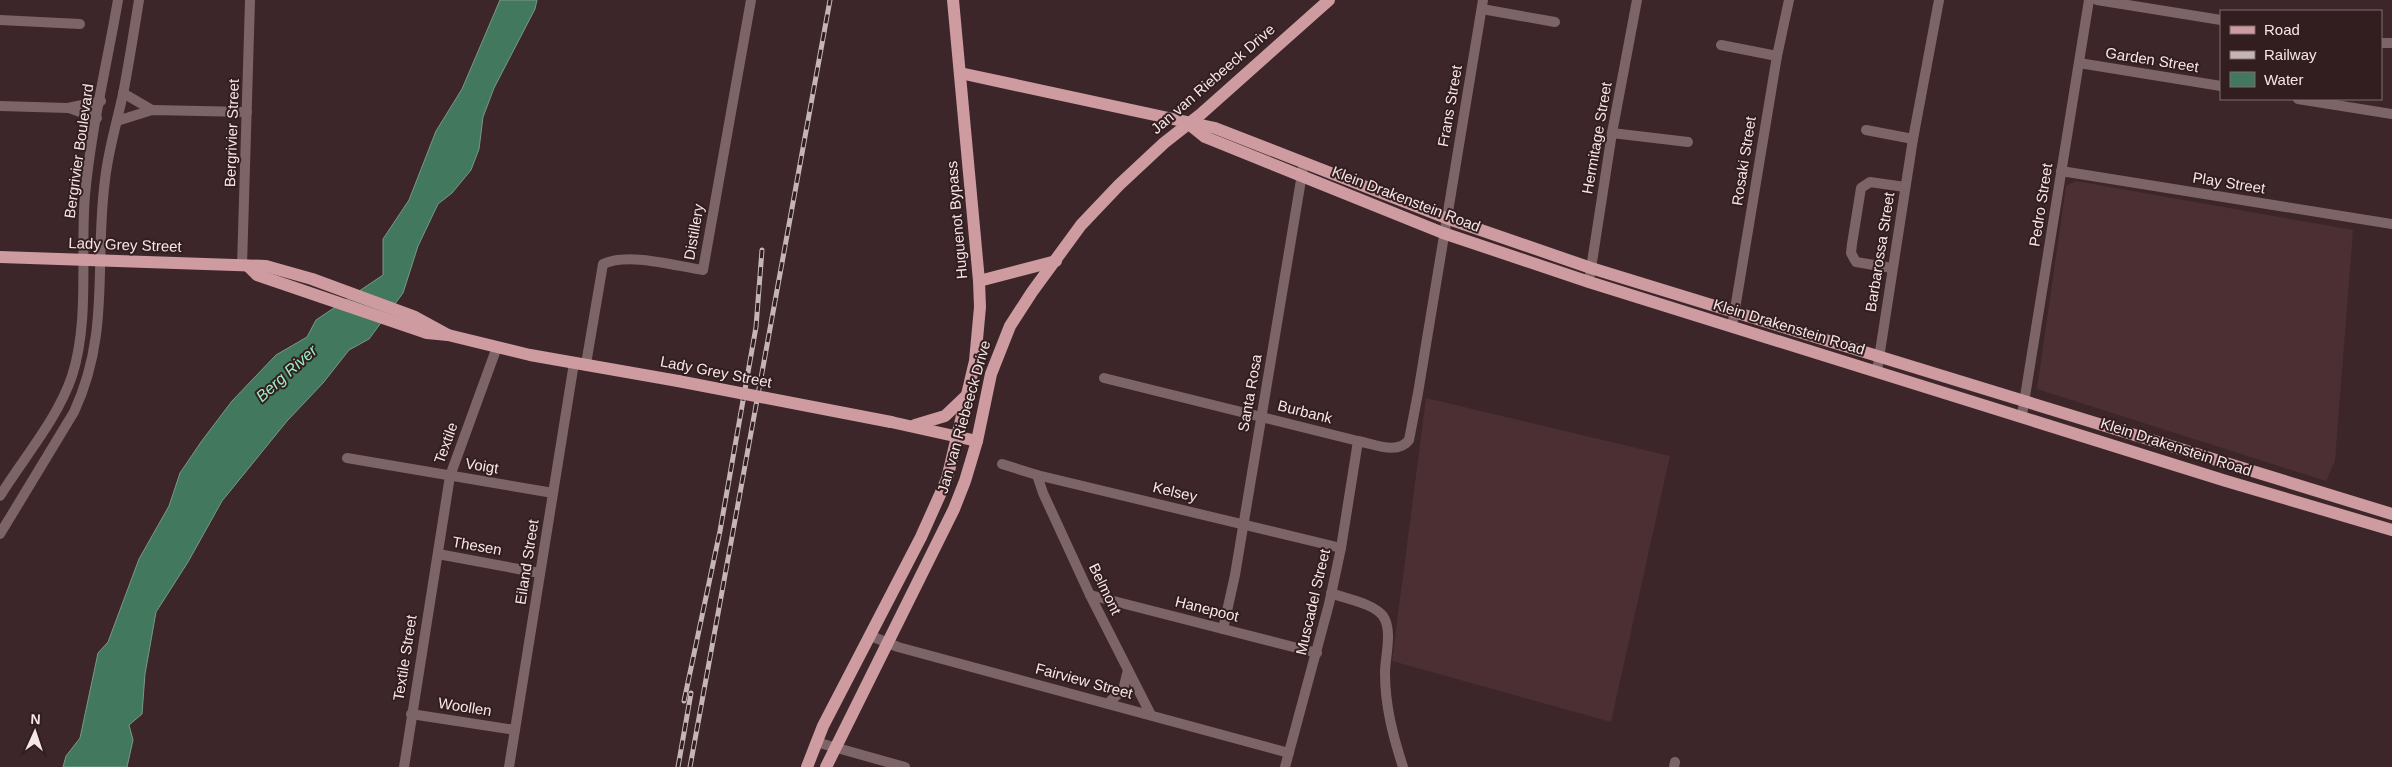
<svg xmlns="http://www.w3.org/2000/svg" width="2392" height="767" font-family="Arial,sans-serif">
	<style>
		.built { fill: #4b2f33 }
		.water { fill: #42785e; stroke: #789987 }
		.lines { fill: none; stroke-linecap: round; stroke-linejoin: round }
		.minor { stroke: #7d6567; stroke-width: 10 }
		.major { stroke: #cd9ba0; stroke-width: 12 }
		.rail-casing { stroke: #c6b5b7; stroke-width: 5 }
		.rail { stroke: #321d1f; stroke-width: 3; stroke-dasharray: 9; stroke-linecap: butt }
		.major-bridge { stroke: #cd9ba0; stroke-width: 12 }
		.labels { text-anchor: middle; stroke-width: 4; stroke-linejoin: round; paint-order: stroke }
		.street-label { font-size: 15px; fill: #f6e6e8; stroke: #321d1f }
		.water-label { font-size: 16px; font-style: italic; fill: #9befc5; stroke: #321d1f }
	</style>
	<rect width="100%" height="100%" fill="#3c2629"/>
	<g class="built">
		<polygon points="2076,181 2353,230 2335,461 2326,481 2037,389 2066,186"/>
		<polygon points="1426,398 1670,456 1611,722 1392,661"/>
	</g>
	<polygon class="water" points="500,0 537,0 535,9 494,88 483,117 479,149 471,170 452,193 438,204 418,246 403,293 369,339 349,350 323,383 287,421 222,501 188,562 156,612 145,674 142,714 129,725 133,740 127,767 63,767 66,756 80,738 98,653 108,642 139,559 169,506 180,473 201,442 232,401 276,355 307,337 316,320 383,275 383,239 409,200 436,131 462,89"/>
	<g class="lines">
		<g class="minor">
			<polyline points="2097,0 2221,20"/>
			<polyline points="1482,9 1555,22"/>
			<polyline points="0,20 80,24"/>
			<polyline points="2381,43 2392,43"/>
			<polyline points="1721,45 1777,56"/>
			<polyline points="2079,63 2221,86"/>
			<polyline points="123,93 152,110"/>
			<polyline points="2298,99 2392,114"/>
			<polyline points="0,106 68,108 101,101"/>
			<polyline points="69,108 97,118"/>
			<polyline points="117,121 152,110 247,112"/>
			<polyline points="1866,130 1913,139"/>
			<polyline points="1612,133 1688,142"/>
			<polyline points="2061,171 2392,224"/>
			<polyline points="242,266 250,0"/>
			<polyline points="1892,268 1856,262 1851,253 1852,244 1861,188 1870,182 1905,187"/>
			<polyline points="1590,275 1612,133 1637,0"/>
			<polyline points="1732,327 1777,56 1789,0"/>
			<path d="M 586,364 L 603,264 C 629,252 675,266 703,270 L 751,0"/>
			<polyline points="1877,371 1913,139 1939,0"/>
			<path d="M 1104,378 L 1358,441 C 1374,444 1398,455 1409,440 L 1418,393 L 1483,0"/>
			<polyline points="2022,415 2089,0"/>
			<polyline points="347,458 553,493"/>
			<polyline points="1002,464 1037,475 1341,548"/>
			<polyline points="1037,475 1043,493 1090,595 1151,715"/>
			<path d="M 0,496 C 24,457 57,420 72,376 C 90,320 80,253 85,195 C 91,129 107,64 118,0"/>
			<path d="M 0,534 L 74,412 C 111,332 94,262 105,180 C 108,151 117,122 123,94 C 129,63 134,31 139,0"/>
			<polyline points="438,554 540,573"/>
			<path d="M 1331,593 C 1346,599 1373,603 1383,616 C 1393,630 1385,657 1385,673 C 1385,706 1393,736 1403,767"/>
			<polyline points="1090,595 1317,653"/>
			<polyline points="1223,629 1235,575 1304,162"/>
			<polyline points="871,636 898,647 1289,753"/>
			<polyline points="1108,703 1123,690 1128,670"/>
			<polyline points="411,714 515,730"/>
			<polyline points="816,742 905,767"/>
			<polyline points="404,767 450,476 497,347"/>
			<polyline points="509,767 574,363"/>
			<polyline points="1285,767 1329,604 1341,548 1358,441"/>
			<polyline points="1674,767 1675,762"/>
		</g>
		<g class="major">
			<polyline points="960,73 1215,128 1446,218 1591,268 2392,514"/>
			<polyline points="1189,124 1205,137 1443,233 1589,282 2226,481 2392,530"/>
			<polyline points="0,257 266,266 312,279 415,317 448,335"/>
			<polyline points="249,267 257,275 427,333 448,335 530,355 678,381"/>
			<polyline points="979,281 1056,261"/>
			<polyline points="891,422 977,441"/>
			<polyline points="915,425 945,416 967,395"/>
			<polyline points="807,767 823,726 921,537 947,479 975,361 980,307 979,281 953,0"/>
			<polyline points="826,767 954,509 965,481 977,441 991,374 1010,326 1032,292 1081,225 1119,185 1164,143 1201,114 1329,0"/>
		</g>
		<g class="rail-casing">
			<g id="rail">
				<polyline points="684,701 720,531 756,327 762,250"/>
				<polyline points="678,767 691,693"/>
				<polyline points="690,767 830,0"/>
			</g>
		</g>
		<use href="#rail" class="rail"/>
		<polyline class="major-bridge" points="678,381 891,422"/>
	</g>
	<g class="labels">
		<g class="street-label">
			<text transform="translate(2152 60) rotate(9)" y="5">Garden Street</text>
			<text transform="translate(1213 79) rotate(-41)" y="5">Jan van Riebeeck Drive</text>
			<text transform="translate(1450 106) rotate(-80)" y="5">Frans Street</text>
			<text transform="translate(232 133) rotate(-88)" y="5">Bergrivier Street</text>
			<text transform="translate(1597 138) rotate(-80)" y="5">Hermitage Street</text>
			<text transform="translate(79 151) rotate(-82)" y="5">Bergrivier Boulevard</text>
			<text transform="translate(1744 161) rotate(-81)" y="5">Rosaki Street</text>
			<text transform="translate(2229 183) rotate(9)" y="5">Play Street</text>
			<text transform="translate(1406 199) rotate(21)" y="5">Klein Drakenstein Road</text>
			<text transform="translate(2041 205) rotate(-81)" y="5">Pedro Street</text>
			<text transform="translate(957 220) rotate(-95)" y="5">Huguenot Bypass</text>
			<text transform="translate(694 232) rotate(-80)" y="5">Distillery</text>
			<text transform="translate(125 245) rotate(2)" y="5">Lady Grey Street</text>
			<text transform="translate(1880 252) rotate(-81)" y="5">Barbarossa Street</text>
			<text transform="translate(1789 327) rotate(17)" y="5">Klein Drakenstein Road</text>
			<text transform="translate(716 372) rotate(11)" y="5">Lady Grey Street</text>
			<text transform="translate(1250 393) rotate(-80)" y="5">Santa Rosa</text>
			<text transform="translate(1305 412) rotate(14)" y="5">Burbank</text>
			<text transform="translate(964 417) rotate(-74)" y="5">Jan van Riebeeck Drive</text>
			<text transform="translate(446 443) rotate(-70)" y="5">Textile</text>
			<text transform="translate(2176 447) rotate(18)" y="5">Klein Drakenstein Road</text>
			<text transform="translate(482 466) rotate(9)" y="5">Voigt</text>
			<text transform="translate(1175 492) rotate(13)" y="5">Kelsey</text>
			<text transform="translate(477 546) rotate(10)" y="5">Thesen</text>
			<text transform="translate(527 562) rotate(-81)" y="5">Eiland Street</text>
			<text transform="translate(1105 589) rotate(64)" y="5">Belmont</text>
			<text transform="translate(1313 602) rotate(-77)" y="5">Muscadel Street</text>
			<text transform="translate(1207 609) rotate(14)" y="5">Hanepoot</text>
			<text transform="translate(405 658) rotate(-81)" y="5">Textile Street</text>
			<text transform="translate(1084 681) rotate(15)" y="5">Fairview Street</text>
			<text transform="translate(465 707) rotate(9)" y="5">Woollen</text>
		</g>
		<g class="water-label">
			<text transform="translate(286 373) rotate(-42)" y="6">Berg River</text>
		</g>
	</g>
	<rect x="2220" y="10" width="162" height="90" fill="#321d1f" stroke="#806d6f"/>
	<rect x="2230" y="26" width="25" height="8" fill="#cd9ba0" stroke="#806d6f"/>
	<text x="2264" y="35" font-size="15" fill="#f6e6e8">Road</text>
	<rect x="2230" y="51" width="25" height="8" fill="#c6b5b7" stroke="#806d6f"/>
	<text x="2264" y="60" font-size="15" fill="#f6e6e8">Railway</text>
	<rect x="2230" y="72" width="25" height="15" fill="#42785e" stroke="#806d6f"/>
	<text x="2264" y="85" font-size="15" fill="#f6e6e8">Water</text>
	<g transform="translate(35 732) rotate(3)" stroke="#321d1f" stroke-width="4" paint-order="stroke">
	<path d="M0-4L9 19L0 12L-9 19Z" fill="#f6e6e8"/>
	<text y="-8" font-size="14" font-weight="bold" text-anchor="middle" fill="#f6e6e8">N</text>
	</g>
</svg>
